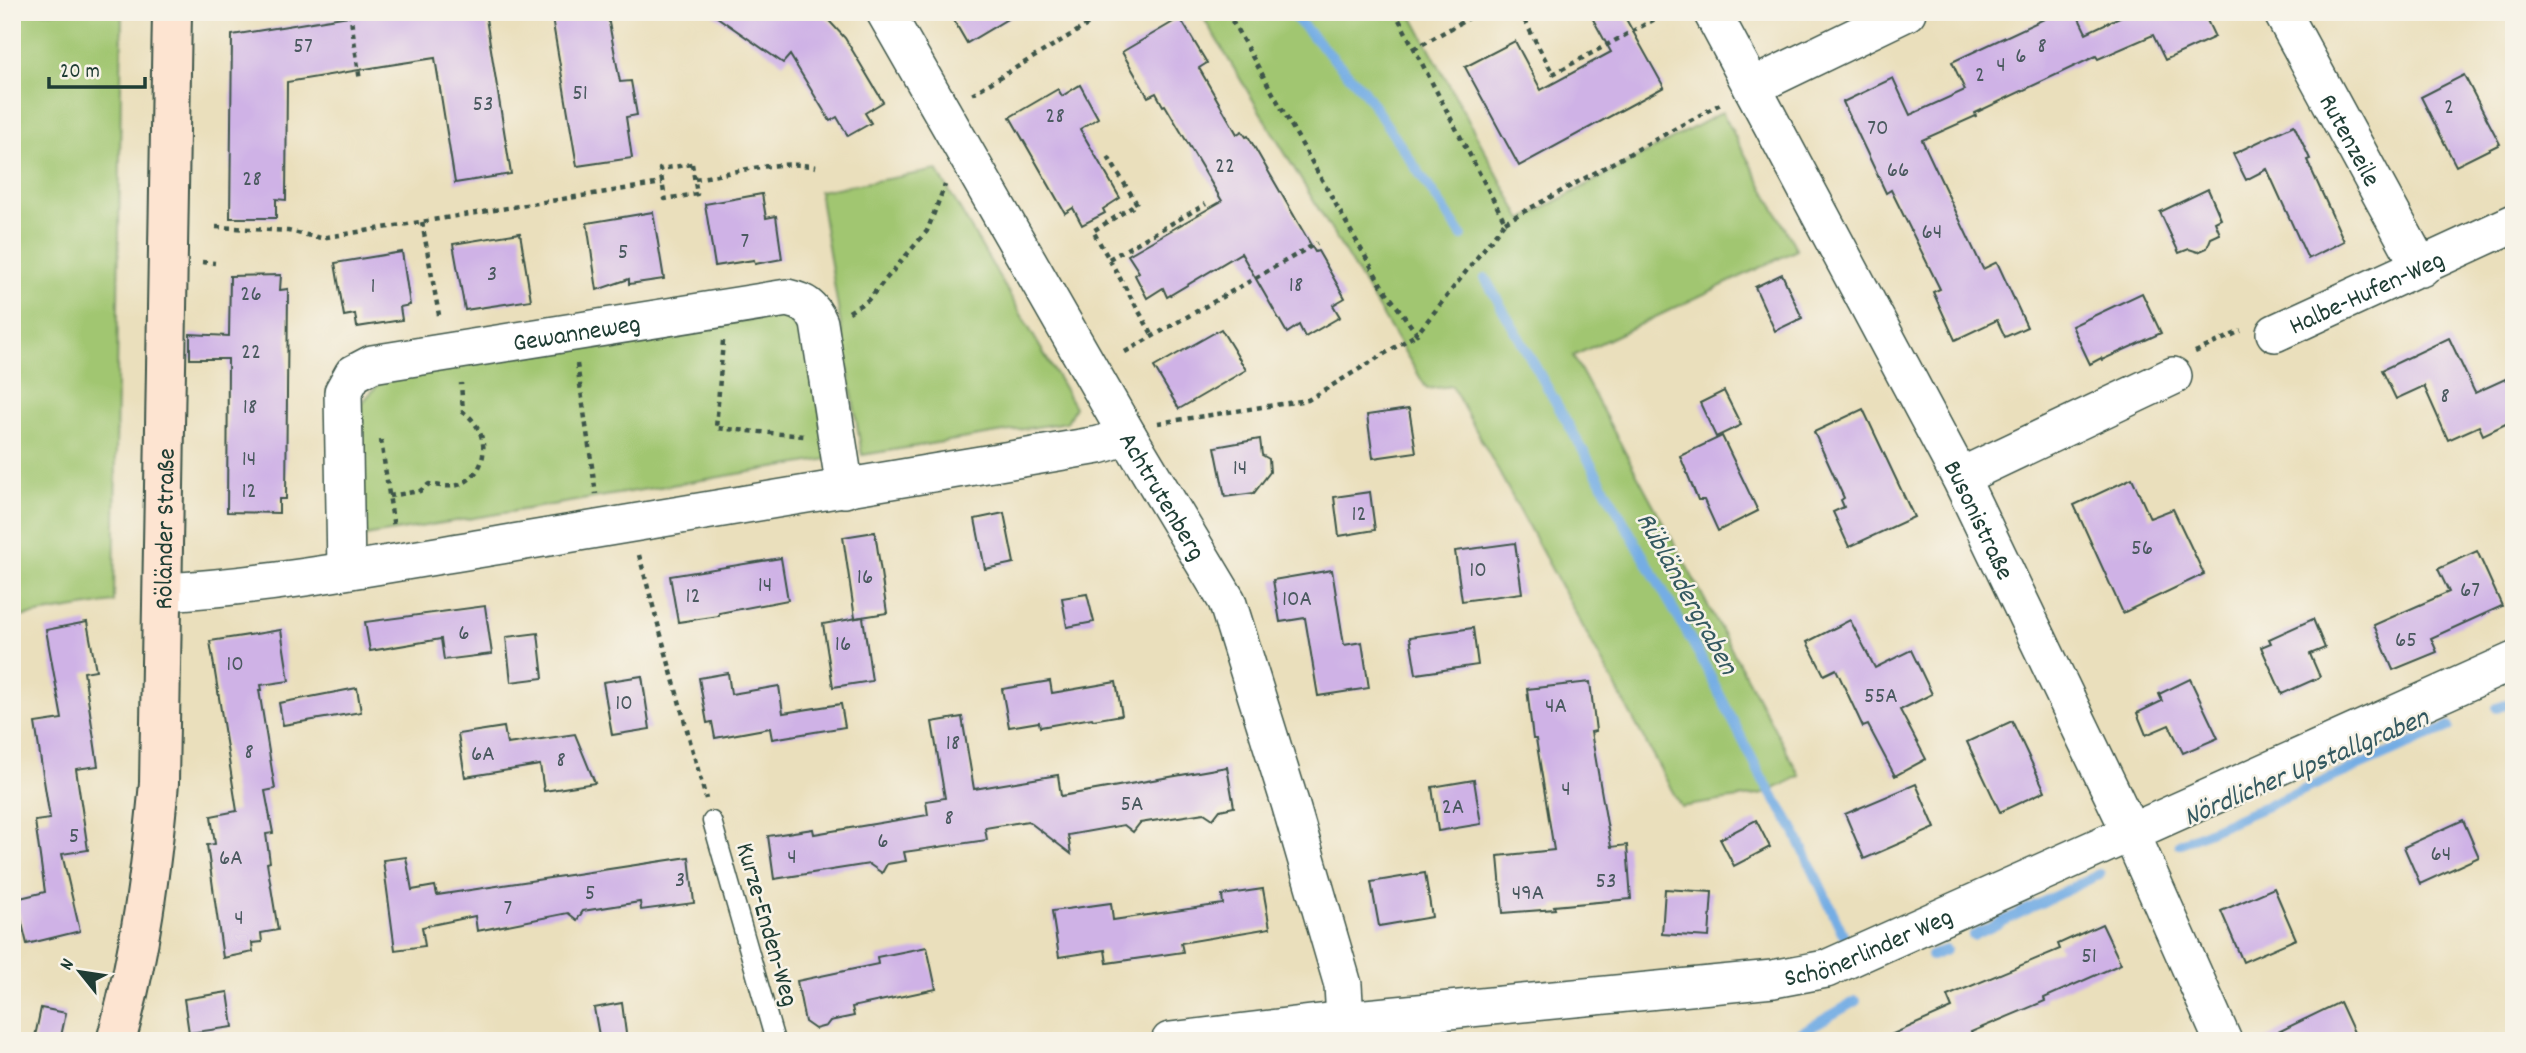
<svg xmlns="http://www.w3.org/2000/svg" width="2526" height="1053" font-family="Dekko,sans-serif">
	<style>
		.green { fill: #a1c671; stroke: #608252; stroke-width: 2 }
		.lines { fill: none; stroke-linecap: round; stroke-linejoin: round }
		.stream { stroke: #74ade4; stroke-width: 10 }
		.building { fill: #cfb2e6 }
		.lane-casing { stroke: #3d5548; stroke-width: 21 }
		.street-casing { stroke: #3d5548; stroke-width: 40 }
		.secondary-casing { stroke: #3d5548; stroke-width: 42 }
		.path { stroke: #3d5548; stroke-width: 4.5; stroke-dasharray: 5 5; stroke-linecap: butt }
		.lane { stroke: #fff; stroke-width: 18 }
		.street { stroke: #fff; stroke-width: 37 }
		.secondary { stroke: #fde4d1; stroke-width: 38 }
		.labels { text-anchor: middle; stroke-width: 5; stroke-linejoin: round; paint-order: stroke }
		.number-label { font-size: 23px; fill: #4b5a60 }
		.street-label { font-size: 26px; fill: #1f3d34; stroke: #f7f3e8 }
		.water-label { font-size: 28px; font-style: italic; fill: #345960; stroke: #f7f3e8 }
	</style>
	<rect width="100%" height="100%" fill="#f7f3e8"/>
	<filter id="ink" filterUnits="userSpaceOnUse"><feTurbulence type="fractalNoise" baseFrequency=".0143" numOctaves="2"/><feDisplacementMap in="SourceGraphic" scale="14" xChannelSelector="R" yChannelSelector="G"/><feConvolveMatrix kernelMatrix="1 2 1 2 8 2 1 2 1" color-interpolation-filters="sRGB"/></filter>
	<filter id="wash" filterUnits="userSpaceOnUse"><feTurbulence type="fractalNoise" baseFrequency=".00686" numOctaves="4" result="noise"/><feDisplacementMap in="SourceGraphic" scale="28" xChannelSelector="R" yChannelSelector="G"/><feGaussianBlur stdDeviation="1.57" result="paint"/><feColorMatrix in="noise" values="0 0 0 0 0 0 0 0 0 0 0 0 0 0 0 0 0 1.4 0 .05"/><feComposite in="paint" operator="in"/></filter>
	<g filter="url(#wash)">
		<rect width="100%" height="100%" fill="#eadfbc"/>
		<g class="green">
			<polygon points="12,12 122,12 114,602 12,618"/>
			<polygon points="1200,12 1410,12 1522,220 1722,112 1797,250 1573,356 1800,776 1764,794 1681,807 1452,386 1427,389"/>
			<polygon points="937,170 1075,407 1067,422 862,455 819,191"/>
			<polygon points="781,315 808,335 828,459 359,537 360,405 385,377"/>
		</g>
		<g class="lines">
			<g class="stream">
				<polyline points="1290,12 1363,90 1462,236"/>
				<polyline points="1485,278 1700,656 1762,778 1793,828 1843,934"/>
				<polyline points="2497,708 2514,701"/>
				<polyline points="2179,844 2449,727"/>
				<polyline points="1973,936 2100,874"/>
				<polyline points="1931,956 1946,950"/>
				<polyline points="1786,1041 1856,1001"/>
			</g>
		</g>
		<g id="blocks">
			<g class="building">
				<polygon points="373,12 485,12 511,174 455,183 435,58 383,66 287,82 286,200 276,199 276,218 230,218 232,35"/>
				<polygon points="551,12 607,12 620,82 631,81 637,115 626,117 632,158 577,166"/>
				<polygon points="710,12 821,12 845,38 883,102 865,113 871,123 848,136 837,117 830,121 790,55 783,63"/>
				<polygon points="949,12 1019,12 967,43"/>
				<polygon points="1589,12 1622,12 1664,87 1519,166 1465,67 1515,41 1541,90 1611,52"/>
				<polygon points="2059,12 2076,12 2086,33 2130,12 2203,12 2215,37 2165,60 2153,35 2098,59 2096,56 1975,113 1976,116 1922,140 1983,269 1997,262 2027,327 2005,337 1997,320 1955,340 1933,292 1940,289 1891,190 1886,193 1843,102 1893,78 1910,115 1965,90 1952,62"/>
				<polygon points="1180,18 1207,63 1199,68 1237,134 1242,131 1246,137 1248,136 1315,252 1318,251 1345,298 1333,305 1340,317 1305,337 1299,325 1287,333 1241,253 1167,297 1163,288 1147,298 1135,275 1139,272 1128,255 1222,201 1165,105 1163,106 1156,93 1148,97 1122,52"/>
				<polygon points="2464,75 2500,144 2456,166 2421,97"/>
				<polygon points="1080,85 1098,118 1080,129 1120,198 1103,209 1105,213 1082,225 1073,208 1065,213 1010,117 1058,89 1062,96"/>
				<polygon points="2294,125 2310,159 2307,160 2344,241 2308,259 2267,169 2246,180 2233,154"/>
				<polygon points="2208,189 2221,219 2215,222 2220,234 2211,238 2207,248 2198,252 2189,249 2179,253 2160,212"/>
				<polygon points="762,194 766,218 776,216 782,259 755,264 754,260 715,266 705,204"/>
				<polygon points="653,212 664,279 629,284 629,279 597,290 587,223"/>
				<polygon points="520,233 531,300 465,310 453,244"/>
				<polygon points="402,252 410,305 400,307 402,320 357,327 355,314 344,316 335,263"/>
				<polygon points="1782,274 1802,318 1775,331 1755,287"/>
				<polygon points="281,275 280,290 288,289 286,499 279,499 279,513 227,512 228,359 190,359 190,334 229,336 230,276"/>
				<polygon points="2142,293 2161,333 2102,360 2101,358 2090,364 2072,326"/>
				<polygon points="1221,329 1246,370 1179,409 1154,367"/>
				<polygon points="2449,338 2475,393 2514,375 2514,420 2483,435 2479,426 2448,440 2424,386 2396,399 2382,370"/>
				<polygon points="1724,391 1741,425 1716,437 1700,403"/>
				<polygon points="1409,409 1416,452 1373,458 1367,415"/>
				<polygon points="1863,409 1914,517 1849,547 1833,512 1844,507 1841,500 1844,498 1814,432"/>
				<polygon points="1722,436 1758,511 1718,531 1704,500 1698,500 1680,456"/>
				<polygon points="1260,439 1262,455 1269,459 1270,472 1254,493 1225,497 1215,447"/>
				<polygon points="2132,478 2150,518 2173,509 2204,574 2123,613 2074,505"/>
				<polygon points="1370,492 1375,530 1339,536 1334,497"/>
				<polygon points="1004,513 1014,563 985,569 975,519"/>
				<polygon points="875,532 887,613 855,618 843,537"/>
				<polygon points="1515,543 1522,593 1462,601 1455,551"/>
				<polygon points="2477,551 2502,606 2431,638 2437,652 2393,670 2374,625 2449,592 2438,569"/>
				<polygon points="781,558 788,600 719,613 719,616 678,622 670,576"/>
				<polygon points="1332,570 1344,645 1362,642 1369,688 1318,696 1305,618 1280,622 1273,580"/>
				<polygon points="1087,594 1094,622 1067,627 1062,598"/>
				<polygon points="485,606 492,654 444,660 441,639 370,651 365,622"/>
				<polygon points="863,617 872,681 833,687 823,624"/>
				<polygon points="2313,619 2325,648 2310,654 2320,677 2282,694 2261,647 2271,643 2269,639"/>
				<polygon points="1850,620 1875,668 1911,650 1932,694 1900,710 1926,759 1895,776 1868,725 1863,727 1836,669 1824,675 1807,642"/>
				<polygon points="87,622 96,670 84,672 98,766 76,769 88,850 62,854 80,931 27,944 16,899 45,892 35,821 50,819 35,723 62,719 46,630"/>
				<polygon points="1473,628 1478,665 1416,674 1410,637"/>
				<polygon points="281,630 289,681 261,685 262,690 259,690 275,789 265,791 273,833 266,834 270,862 267,863 278,930 261,933 262,942 252,943 253,952 223,958 207,845 215,844 211,816 237,811 210,641"/>
				<polygon points="538,633 543,678 511,682 506,637"/>
				<polygon points="728,673 731,694 779,686 783,713 841,704 845,727 772,739 770,728 715,738 712,722 707,723 699,678"/>
				<polygon points="642,676 650,729 612,735 603,682"/>
				<polygon points="2190,679 2218,738 2183,753 2169,725 2146,735 2137,713 2162,701 2159,694"/>
				<polygon points="1050,681 1052,693 1116,682 1122,715 1093,720 1092,718 1040,727 1039,722 1009,727 1002,689"/>
				<polygon points="1590,682 1596,731 1591,732 1611,847 1627,845 1631,899 1554,906 1555,909 1503,913 1498,856 1554,850 1536,739 1533,739 1527,689"/>
				<polygon points="357,688 361,712 283,725 279,703"/>
				<polygon points="962,717 974,789 1058,775 1061,796 1227,767 1234,807 1220,810 1213,819 1204,813 1140,823 1133,832 1124,825 1068,835 1071,854 1028,821 985,828 987,840 904,852 906,861 887,864 882,873 869,864 774,879 768,836 813,829 814,834 928,815 926,801 945,798 932,722"/>
				<polygon points="2012,721 2045,791 2000,812 1967,742"/>
				<polygon points="504,727 507,744 575,734 595,783 544,791 540,765 465,777 458,734"/>
				<polygon points="1474,780 1481,824 1438,831 1432,787"/>
				<polygon points="1916,784 1935,828 1864,859 1845,814"/>
				<polygon points="1756,820 1770,847 1734,866 1720,839"/>
				<polygon points="2463,820 2479,857 2420,884 2404,847"/>
				<polygon points="406,857 412,890 435,886 437,895 689,857 694,903 641,910 640,902 583,911 577,920 568,913 477,931 475,916 422,927 425,946 395,950 383,860"/>
				<polygon points="1425,873 1432,917 1379,926 1371,882"/>
				<polygon points="2274,888 2296,939 2243,962 2221,911"/>
				<polygon points="1263,889 1270,928 1181,943 1183,952 1107,963 1105,950 1059,957 1052,911 1111,903 1113,920 1223,904 1222,895"/>
				<polygon points="1665,889 1712,892 1709,937 1662,934"/>
				<polygon points="2102,924 2121,964 2044,998 2045,1001 1971,1032 1975,1041 1877,1041 1952,1008 1947,996 2060,949 2058,944"/>
				<polygon points="927,947 936,989 852,1007 854,1016 830,1021 826,1026 815,1029 805,1022 797,981 878,964 877,957"/>
				<polygon points="228,992 233,1027 189,1033 184,999"/>
				<polygon points="2340,1002 2358,1041 2260,1041"/>
				<polygon points="622,1003 627,1041 600,1041 594,1008"/>
				<polygon points="41,1008 66,1013 60,1041 34,1041"/>
			</g>
		</g>
	</g>
	<g filter="url(#ink)">
		<use href="#blocks" fill-opacity="0" stroke="#3d5548" stroke-width="2"/>
		<g class="lines">
			<g class="lane-casing">
				<polyline id="lane" points="712,821 775,1041"/>
			</g>
			<g class="street-casing">
				<g id="street">
					<path id="s1" d="M 885,12 L 1128,436 L 1227,601 L 1290,803 L 1343,985 L 1345,1020"/>
					<path id="s2" d="M 1712,12 L 1960,477 L 2130,831 L 2223,1041"/>
					<path id="s3" d="M 2282,12 L 2421,268"/>
					<polyline points="1752,87 1907,12"/>
					<path id="s4" d="M 2275,333 L 2514,223"/>
					<polyline points="1960,477 2173,376"/>
					<path id="s5" d="M 346,570 L 343,392 L 353,374 L 372,364 L 787,298 C 804,302 812,306 819,323 L 845,489"/>
					<path d="M 163,592 C 283,585 402,561 519,542 C 713,510 906,478 1099,445 L 1128,436"/>
					<path id="s6" d="M 1170,1041 L 1345,1020 L 1773,979 L 1826,969 L 2514,661"/>
				</g>
			</g>
			<g class="secondary-casing">
				<g id="secondary">
					<path id="s7" d="M 116,1041 C 140,956 151,870 159,783 L 172,12"/>
				</g>
			</g>
			<g class="path">
				<polyline points="350,12 360,81"/>
				<polyline points="1227,12 1382,286 1417,334 1505,222 1395,12"/>
				<polyline points="1520,12 1553,74 1668,12"/>
				<polyline points="1414,49 1480,12"/>
				<polyline points="972,94 1109,12"/>
				<polyline points="1108,157 1137,204 1093,231 1153,336"/>
				<polygon points="692,164 697,194 665,199 660,169"/>
				<path d="M 695,179 C 734,173 777,159 816,167"/>
				<polyline points="422,222 439,315"/>
				<polyline points="1505,222 1722,103"/>
				<polyline points="216,227 288,231 321,238 662,183"/>
				<polyline points="1109,259 1206,204"/>
				<polyline points="202,262 215,263"/>
				<polyline points="849,312 868,300 927,231 945,185"/>
				<polyline points="723,341 716,428 804,436"/>
				<polyline points="1125,352 1317,243"/>
				<polyline points="2195,352 2241,331"/>
				<polyline points="577,364 596,494"/>
				<polyline points="1158,423 1308,400 1417,334"/>
				<polyline points="381,440 394,528"/>
				<path d="M 389,496 L 420,491 L 429,484 C 439,486 451,488 461,484 C 493,469 488,428 463,412 L 461,383"/>
				<polyline points="639,555 706,799"/>
			</g>
			<use href="#lane" class="lane"/>
			<use href="#street" class="street"/>
			<use href="#secondary" class="secondary"/>
		</g>
	</g>
	<g class="labels">
		<g class="number-label">
			<text x="303" y="52">57</text>
			<text x="2042" y="52">8</text>
			<text x="2021" y="62">6</text>
			<text x="2001" y="71">4</text>
			<text x="1980" y="81">2</text>
			<text x="580" y="99">51</text>
			<text x="483" y="110">53</text>
			<text x="2449" y="113">2</text>
			<text x="1055" y="122">28</text>
			<text x="1878" y="134">70</text>
			<text x="1225" y="172">22</text>
			<text x="1898" y="176">66</text>
			<text x="252" y="185">28</text>
			<text x="1932" y="238">64</text>
			<text x="745" y="247">7</text>
			<text x="623" y="258">5</text>
			<text x="492" y="280">3</text>
			<text x="1296" y="291">18</text>
			<text x="373" y="292">1</text>
			<text x="251" y="300">26</text>
			<text x="251" y="358">22</text>
			<text x="2445" y="402">8</text>
			<text x="250" y="413">18</text>
			<text x="249" y="465">14</text>
			<text x="1240" y="474">14</text>
			<text x="249" y="497">12</text>
			<text x="1359" y="520">12</text>
			<text x="2142" y="554">56</text>
			<text x="1478" y="576">10</text>
			<text x="865" y="583">16</text>
			<text x="765" y="591">14</text>
			<text x="2470" y="596">67</text>
			<text x="693" y="602">12</text>
			<text x="1297" y="605">10A</text>
			<text x="464" y="639">6</text>
			<text x="2406" y="646">65</text>
			<text x="843" y="650">16</text>
			<text x="235" y="670">10</text>
			<text x="1881" y="702">55A</text>
			<text x="624" y="709">10</text>
			<text x="1556" y="712">4A</text>
			<text x="953" y="749">18</text>
			<text x="249" y="758">8</text>
			<text x="483" y="760">6A</text>
			<text x="561" y="766">8</text>
			<text x="1566" y="795">4</text>
			<text x="1132" y="810">5A</text>
			<text x="1453" y="813">2A</text>
			<text x="949" y="824">8</text>
			<text x="74" y="842">5</text>
			<text x="883" y="847">6</text>
			<text x="2441" y="860">64</text>
			<text x="792" y="863">4</text>
			<text x="231" y="864">6A</text>
			<text x="680" y="886">3</text>
			<text x="1606" y="887">53</text>
			<text x="590" y="899">5</text>
			<text x="1528" y="899">49A</text>
			<text x="508" y="914">7</text>
			<text x="239" y="924">4</text>
			<text x="2089" y="962">51</text>
		</g>
		<g class="street-label">
			<text dy="9" stroke="none"><textPath href="#s3" startOffset="145">Rutenzeile</textPath></text>
			<text dy="9" stroke="none"><textPath href="#s4" startOffset="100">Halbe-Hufen-Weg</textPath></text>
			<text dy="9" stroke="none"><textPath href="#s5" startOffset="427">Gewanneweg</textPath></text>
			<text dy="9" stroke="none"><textPath href="#s1" startOffset="558">Achtrutenberg</textPath></text>
			<text dy="9" stroke="none"><textPath href="#s2" startOffset="574">Busonistraße</textPath></text>
			<text dy="9" stroke="none"><textPath href="#s7" startOffset="516">Röländer Straße</textPath></text>
			<text transform="translate(769 924) rotate(74)" y="9">Kurze-Enden-Weg</text>
			<text dy="9" stroke="none"><textPath href="#s6" startOffset="707">Schönerlinder Weg</textPath></text>
		</g>
		<g class="water-label">
			<text transform="translate(1689 592) rotate(61)" y="10">Rübländergraben</text>
			<text transform="translate(2305 765) rotate(-23)" y="10">Nördlicher Upstallgraben</text>
		</g>
	</g>
	<rect width="2526" height="1053" fill="none" stroke="#f7f3e8" stroke-width="42"/>
	<g transform="translate(80 972) rotate(300)" stroke="#f7f3e8" stroke-width="5" paint-order="stroke">
	<path d="M0-5L12 26L0 18L-12 26Z" fill="#1f3d34"/>
	<text y="-10" font-size="19" font-weight="bold" text-anchor="middle" fill="#1f3d34">N</text>
	</g>
	<path d="M49 77v10h96v-10" fill="none" stroke="#1f3d34" stroke-width="3.5"/>
	<text x="60" y="77" font-size="21" fill="#1f3d34" stroke="#f7f3e8" stroke-width="5" paint-order="stroke">20 m</text>
</svg>
